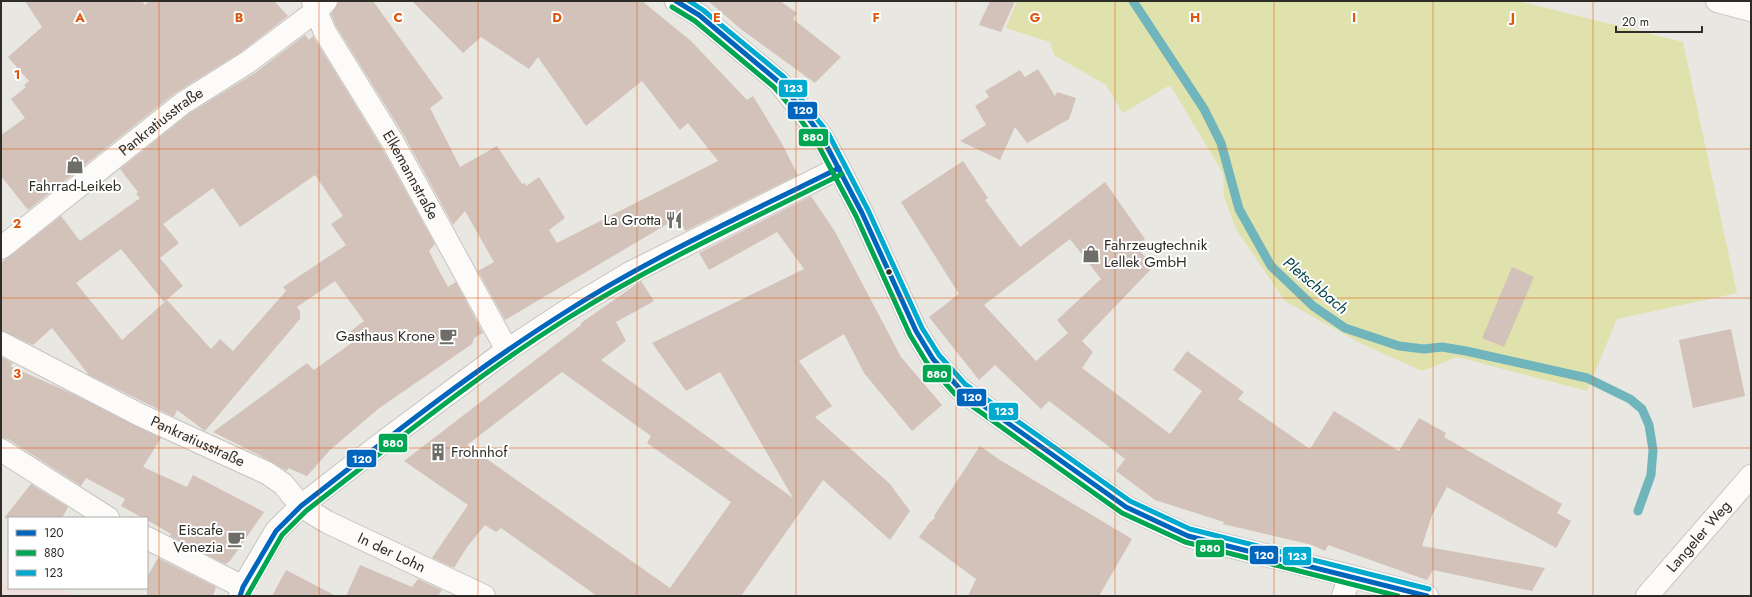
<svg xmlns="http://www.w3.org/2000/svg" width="1752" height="597" font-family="Jost,sans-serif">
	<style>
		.education { fill: #eedfda }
		.green { fill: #e0e2ad }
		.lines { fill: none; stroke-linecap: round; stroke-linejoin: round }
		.stream { stroke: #70b5bc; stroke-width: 9 }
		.building { fill: #d3c2b9; fill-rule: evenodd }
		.minor-casing { stroke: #c6c5c0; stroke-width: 24 }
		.tertiary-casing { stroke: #c6c5c0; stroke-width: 24 }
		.secondary-casing { stroke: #c6c5c0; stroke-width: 24 }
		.primary-casing { stroke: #c6c5c0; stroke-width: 24 }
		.minor { stroke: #fcfbfa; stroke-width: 22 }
		.tertiary { stroke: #fcfbfa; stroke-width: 22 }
		.secondary { stroke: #fcfbfa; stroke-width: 22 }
		.primary { stroke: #fcfbfa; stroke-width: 22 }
		.bus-1-casing { stroke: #fff; stroke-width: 8 }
		.bus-2-casing { stroke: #fff; stroke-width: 8 }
		.bus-3-casing { stroke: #fff; stroke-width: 8 }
		.bus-1 { stroke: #0065bd; stroke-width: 5 }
		.bus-2 { stroke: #00a651; stroke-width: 5 }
		.bus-3 { stroke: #00a9ce; stroke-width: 5 }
		.grid { fill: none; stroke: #df570d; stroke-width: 1; stroke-opacity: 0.55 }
		.bus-dot { fill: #2d2c27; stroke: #fff; stroke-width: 1.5 }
		.labels { text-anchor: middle; stroke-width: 4; stroke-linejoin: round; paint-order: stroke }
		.street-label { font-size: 15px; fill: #2d2c27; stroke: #fff }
		.poi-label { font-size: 15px; fill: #2d2c27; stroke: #fff; text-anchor: end }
		.water-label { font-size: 16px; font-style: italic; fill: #003f45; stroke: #fff }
		.grid-label { font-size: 13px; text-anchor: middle; font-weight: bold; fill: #df570d; stroke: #fff; stroke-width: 4; stroke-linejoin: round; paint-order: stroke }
		.line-badge { stroke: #fff; stroke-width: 1.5 }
		.badge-label { font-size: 11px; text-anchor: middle; font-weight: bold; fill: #fff }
	</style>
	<rect width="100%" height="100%" fill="#e8e7e1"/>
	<polygon class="education" points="1,557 9,561 9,588 60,588 76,596 1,596"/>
	<polygon class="green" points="1017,1 1518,1 1683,42 1737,293 1617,319 1587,391 1457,357 1422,371 1360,343 1285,301 1236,229 1224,196 1223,173 1170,85 1123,113 1106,85 1054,55 1050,42 1006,28"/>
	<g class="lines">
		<polyline class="stream" points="1133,1 1204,109 1221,143 1239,209 1271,266 1313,306 1345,328 1399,346 1424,349 1442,347 1466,351 1587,378 1630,399 1642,409 1649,425 1653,450 1651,475 1638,511"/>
	</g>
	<g class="building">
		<polygon points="25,1 142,1 145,5 149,1 274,1 288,16 241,52 175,93 28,210 1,176 1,135 25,118 11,99 26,87 24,85 29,81 8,57 42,27"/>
		<polygon points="339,1 373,1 443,98 430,108 460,167 497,146 522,184 525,183 526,186 539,177 565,218 549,230 557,243 718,161 688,123 680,130 642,81 586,126 538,57 529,69 481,37 463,53 412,1 642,1 691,41 747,100 753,96 781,142 798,175 685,231 683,226 679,228 674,220 505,320 478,271 494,262 465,211 453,225 405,137 336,26 331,14"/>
		<polygon points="708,1 780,1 797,13 793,19 841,57 815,83 742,30"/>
		<polygon points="990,1 1015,1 1001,32 979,25"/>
		<path d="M 305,35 L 309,40 L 313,36 L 383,150 L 435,244 L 429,251 L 437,267 L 448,287 L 456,282 L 483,333 L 474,338 L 472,344 L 378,409 L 330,450 L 307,476 L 288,468 L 287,471 L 259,455 L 213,432 L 307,363 L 314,370 L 353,342 L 347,334 L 364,321 L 335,281 L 297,307 L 300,311 L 300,319 L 205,431 L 177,410 L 174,417 L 89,375 L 52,328 L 33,345 L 1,331 L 1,263 L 61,216 L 80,241 L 140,198 L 136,194 L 138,192 L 120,169 L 190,113 L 255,73 ZM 315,175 L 343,216 L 331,224 L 346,245 L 283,287 L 286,291 L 233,351 L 220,339 L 211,349 L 167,300 L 122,340 L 76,283 L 121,249 L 164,302 L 183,286 L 160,258 L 179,243 L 163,224 L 213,188 L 240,227 Z"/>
		<polygon points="1038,69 1055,96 1057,92 1076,98 1069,119 1027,143 1015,127 1000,160 960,141 986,125 975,106 989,97 985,91 1020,70 1025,77"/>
		<path d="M 963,161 L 988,198 L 985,200 L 1020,247 L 1105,182 L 1145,239 L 1136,247 L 1154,266 L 1082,341 L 1093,352 L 1082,368 L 1170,434 L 1202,391 L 1173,370 L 1187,351 L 1244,392 L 1238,399 L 1310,449 L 1334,411 L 1399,451 L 1419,418 L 1446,433 L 1444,437 L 1562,504 L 1557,513 L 1571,521 L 1556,548 L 1447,487 L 1432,515 L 1422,546 L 1545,568 L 1532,591 L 1433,570 L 1427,580 L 1328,545 L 1325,551 L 1312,545 L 1223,524 L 1224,522 L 1155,500 L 1116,471 L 1125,459 L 1049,401 L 1041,409 L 995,365 L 979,380 L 929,317 L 959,294 L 901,202 ZM 1070,239 L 1101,279 L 1057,320 L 1068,333 L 1036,361 L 984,305 Z"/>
		<path d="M 811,196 L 834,230 L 901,357 L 942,405 L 912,431 L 864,373 L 844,334 L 799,361 L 832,406 L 815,417 L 890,484 L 910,511 L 890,540 L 823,480 L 741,596 L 597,596 L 501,528 L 496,532 L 485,525 L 467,547 L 454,568 L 432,558 L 468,505 L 404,461 L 581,325 L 581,323 L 641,281 L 654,301 L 616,322 L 626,341 L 601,360 L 793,498 L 720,372 L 686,391 L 652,343 L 804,269 L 777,232 L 709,270 L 699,253 ZM 562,372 L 651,436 L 647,443 L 731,502 L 670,588 L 467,445 Z"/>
		<polygon points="1512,267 1534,277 1504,347 1482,338"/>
		<polygon points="1731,329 1745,396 1693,408 1679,340"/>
		<polygon points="1,357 13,363 10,366 73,394 161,438 143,467 187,487 193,475 264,512 230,561 225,564 170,536 171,534 147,520 147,518 143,518 121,506 125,499 86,478 81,486 8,439 1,438"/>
		<polygon points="980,446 1000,460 1132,539 1099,596 968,596 976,579 919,537 930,522 935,518 934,516"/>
		<polygon points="31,484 68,507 62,518 4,518"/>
		<polygon points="158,558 216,587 213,596 147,596 147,577"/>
		<polygon points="360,565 412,587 418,579 442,590 438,596 346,596"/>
		<polygon points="286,570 336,596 272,596"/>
	</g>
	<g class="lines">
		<g class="minor-casing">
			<g id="minor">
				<path id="s1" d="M 313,1 L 316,11 L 325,32 L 394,144 L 507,350"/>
				<path id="s2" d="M 1,248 L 183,103 L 248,62 L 316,11 L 326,1"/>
				<path id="s3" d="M 1,343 L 140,415 L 267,473 L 283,484 L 301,506"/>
				<polyline points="1,450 108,518"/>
				<polyline points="147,538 243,587"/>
				<path id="s4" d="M 1647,596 L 1751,476"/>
			</g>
		</g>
		<g class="tertiary-casing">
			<polyline id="tertiary" points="839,168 862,213 916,331 933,359 960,389 1126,507 1188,536 1350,576"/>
		</g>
		<g class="secondary-casing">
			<g id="secondary">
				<path id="s5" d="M 301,506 L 327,522 L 484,596"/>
				<polyline points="240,596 243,587 276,531 301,506 386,440 507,350 565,312 630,273 839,168 822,137 779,82 699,15 676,1"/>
				<polyline points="1343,596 1350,576 1427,596"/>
			</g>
		</g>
		<g class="primary-casing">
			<polyline id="primary" points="1717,1 1751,10"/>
		</g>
		<use href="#minor" class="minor"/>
		<use href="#tertiary" class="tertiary"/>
		<use href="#secondary" class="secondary"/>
		<use href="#primary" class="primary"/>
		<g class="bus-1-casing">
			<g id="bus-1">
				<polyline points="676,1 699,15 779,82 801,108 822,137 862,213 916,331 933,359 960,389 1126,507 1188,536 1427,596"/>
				<path d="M 240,596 L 243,587 L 276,531 L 301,506 C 387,439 472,371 564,313 C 651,257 747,214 839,168"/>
			</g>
		</g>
		<g class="bus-2-casing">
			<g id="bus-2">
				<polyline points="672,7 695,21 774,87 795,112 816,141 856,216 910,335 927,363 955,394 1122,513 1185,542 1398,596"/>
				<path d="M 247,596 L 282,535 L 306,511 C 391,445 476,376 568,318 C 655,263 750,220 842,174"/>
			</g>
		</g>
		<g class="bus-3-casing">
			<polyline id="bus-3" points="689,1 703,10 784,77 828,133 868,210 922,328 939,355 965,384 1130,501 1190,529 1429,589"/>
		</g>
		<use href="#bus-1" class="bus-1"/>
		<use href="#bus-2" class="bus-2"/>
		<use href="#bus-3" class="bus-3"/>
	</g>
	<path class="grid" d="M 159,1 L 159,596M 319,1 L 319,596M 478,1 L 478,596M 637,1 L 637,596M 796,1 L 796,596M 956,1 L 956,596M 1115,1 L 1115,596M 1274,1 L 1274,596M 1433,1 L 1433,596M 1593,1 L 1593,596M 1,149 L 1751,149M 1,298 L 1751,298M 1,448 L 1751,448"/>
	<defs>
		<g id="shop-bare" transform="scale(1.38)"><path d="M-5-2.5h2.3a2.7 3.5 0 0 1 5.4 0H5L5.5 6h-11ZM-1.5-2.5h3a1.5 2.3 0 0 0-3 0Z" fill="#6e6d68" stroke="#fff" stroke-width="2.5" paint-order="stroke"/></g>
		<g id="restaurant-bare" transform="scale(1.38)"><path d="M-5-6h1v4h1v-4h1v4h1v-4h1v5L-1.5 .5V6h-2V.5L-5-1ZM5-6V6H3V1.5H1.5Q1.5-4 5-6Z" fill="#6e6d68" stroke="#fff" stroke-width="2.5" paint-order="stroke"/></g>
		<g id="cafe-bare" transform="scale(1.38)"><path d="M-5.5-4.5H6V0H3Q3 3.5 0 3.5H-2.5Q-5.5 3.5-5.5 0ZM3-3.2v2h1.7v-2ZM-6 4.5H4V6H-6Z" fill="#6e6d68" stroke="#fff" stroke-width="2.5" paint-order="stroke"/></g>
		<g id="building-bare" transform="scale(1.38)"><path d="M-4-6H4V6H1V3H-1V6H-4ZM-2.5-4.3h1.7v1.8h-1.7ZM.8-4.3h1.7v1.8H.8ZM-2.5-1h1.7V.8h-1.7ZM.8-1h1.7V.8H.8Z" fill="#6e6d68" stroke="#fff" stroke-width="2.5" paint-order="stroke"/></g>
	</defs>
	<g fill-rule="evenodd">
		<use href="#shop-bare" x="75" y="165"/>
		<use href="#restaurant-bare" x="674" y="220"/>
		<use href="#shop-bare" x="1091" y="254"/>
		<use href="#cafe-bare" x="448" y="336"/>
		<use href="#building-bare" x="438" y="452"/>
		<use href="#cafe-bare" x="236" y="539"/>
	</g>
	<circle class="bus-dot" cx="889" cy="272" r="3.5"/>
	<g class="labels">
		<g class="street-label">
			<text dy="5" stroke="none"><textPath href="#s2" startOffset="204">Pankratiusstraße</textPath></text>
			<text dy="5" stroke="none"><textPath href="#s1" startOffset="200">Elkemannstraße</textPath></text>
			<text dy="5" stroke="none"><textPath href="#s3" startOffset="220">Pankratiusstraße</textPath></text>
			<text dy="5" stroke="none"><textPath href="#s4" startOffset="79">Langeler Weg</textPath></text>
			<text dy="5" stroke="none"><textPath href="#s5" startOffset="102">In der Lohn</textPath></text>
		</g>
		<g class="poi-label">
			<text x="75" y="191" text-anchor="middle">Fahrrad-Leikeb</text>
			<text x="661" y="225">La Grotta</text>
			<text x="1104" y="250" text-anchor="start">Fahrzeugtechnik<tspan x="1104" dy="17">Lellek GmbH</tspan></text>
			<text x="435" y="341">Gasthaus Krone</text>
			<text x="451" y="457" text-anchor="start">Frohnhof</text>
			<text x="223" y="535">Eiscafe<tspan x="223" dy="17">Venezia</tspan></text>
		</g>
		<g class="water-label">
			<text transform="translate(1316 285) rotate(40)" y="6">Pletschbach</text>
		</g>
	</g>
	<g class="grid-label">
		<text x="80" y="22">A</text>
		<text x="239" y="22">B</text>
		<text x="398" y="22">C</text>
		<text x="557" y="22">D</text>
		<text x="717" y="22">E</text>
		<text x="876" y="22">F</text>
		<text x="1035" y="22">G</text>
		<text x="1195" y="22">H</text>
		<text x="1354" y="22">I</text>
		<text x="1513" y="22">J</text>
		<text x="17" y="79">1</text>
		<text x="17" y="228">2</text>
		<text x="17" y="378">3</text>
	</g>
	<g class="line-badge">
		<rect x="778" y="79" width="30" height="19" rx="4" fill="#00a9ce"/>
		<rect x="787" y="101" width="31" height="19" rx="4" fill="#0065bd"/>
		<rect x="798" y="128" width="31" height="19" rx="4" fill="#00a651"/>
		<rect x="922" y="364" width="30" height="19" rx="4" fill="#00a651"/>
		<rect x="956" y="388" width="31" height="19" rx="4" fill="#0065bd"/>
		<rect x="988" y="402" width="31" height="19" rx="4" fill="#00a9ce"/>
		<rect x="378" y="433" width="30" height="20" rx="4" fill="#00a651"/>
		<rect x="346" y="449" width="31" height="19" rx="4" fill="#0065bd"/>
		<rect x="1195" y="539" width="30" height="19" rx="4" fill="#00a651"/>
		<rect x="1249" y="545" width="30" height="20" rx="4" fill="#0065bd"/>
		<rect x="1282" y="546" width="30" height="20" rx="4" fill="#00a9ce"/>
	</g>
	<g class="badge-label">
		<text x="793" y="92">123</text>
		<text x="803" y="114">120</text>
		<text x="813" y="141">880</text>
		<text x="937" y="378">880</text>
		<text x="972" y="401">120</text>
		<text x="1004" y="415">123</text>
		<text x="393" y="447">880</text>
		<text x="362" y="463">120</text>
		<text x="1210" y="552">880</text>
		<text x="1264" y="559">120</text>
		<text x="1297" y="560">123</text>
	</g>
	<rect width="1752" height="597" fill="none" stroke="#2d2c27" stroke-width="4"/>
	<rect x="8" y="517" width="140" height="72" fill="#ffffff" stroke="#ababa9"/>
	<rect x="16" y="530" width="20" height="6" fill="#0065bd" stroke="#ababa9"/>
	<text x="44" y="537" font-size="12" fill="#2d2c27">120</text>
	<rect x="16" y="550" width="20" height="6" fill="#00a651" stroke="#ababa9"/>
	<text x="44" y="557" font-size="12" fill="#2d2c27">880</text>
	<rect x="16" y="570" width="20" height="6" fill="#00a9ce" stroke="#ababa9"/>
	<text x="44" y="577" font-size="12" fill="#2d2c27">123</text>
	<path d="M1616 26v6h86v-6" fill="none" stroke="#2d2c27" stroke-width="2"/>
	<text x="1622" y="26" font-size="12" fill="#2d2c27" stroke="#ffffff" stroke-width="3" paint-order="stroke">20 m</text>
</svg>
